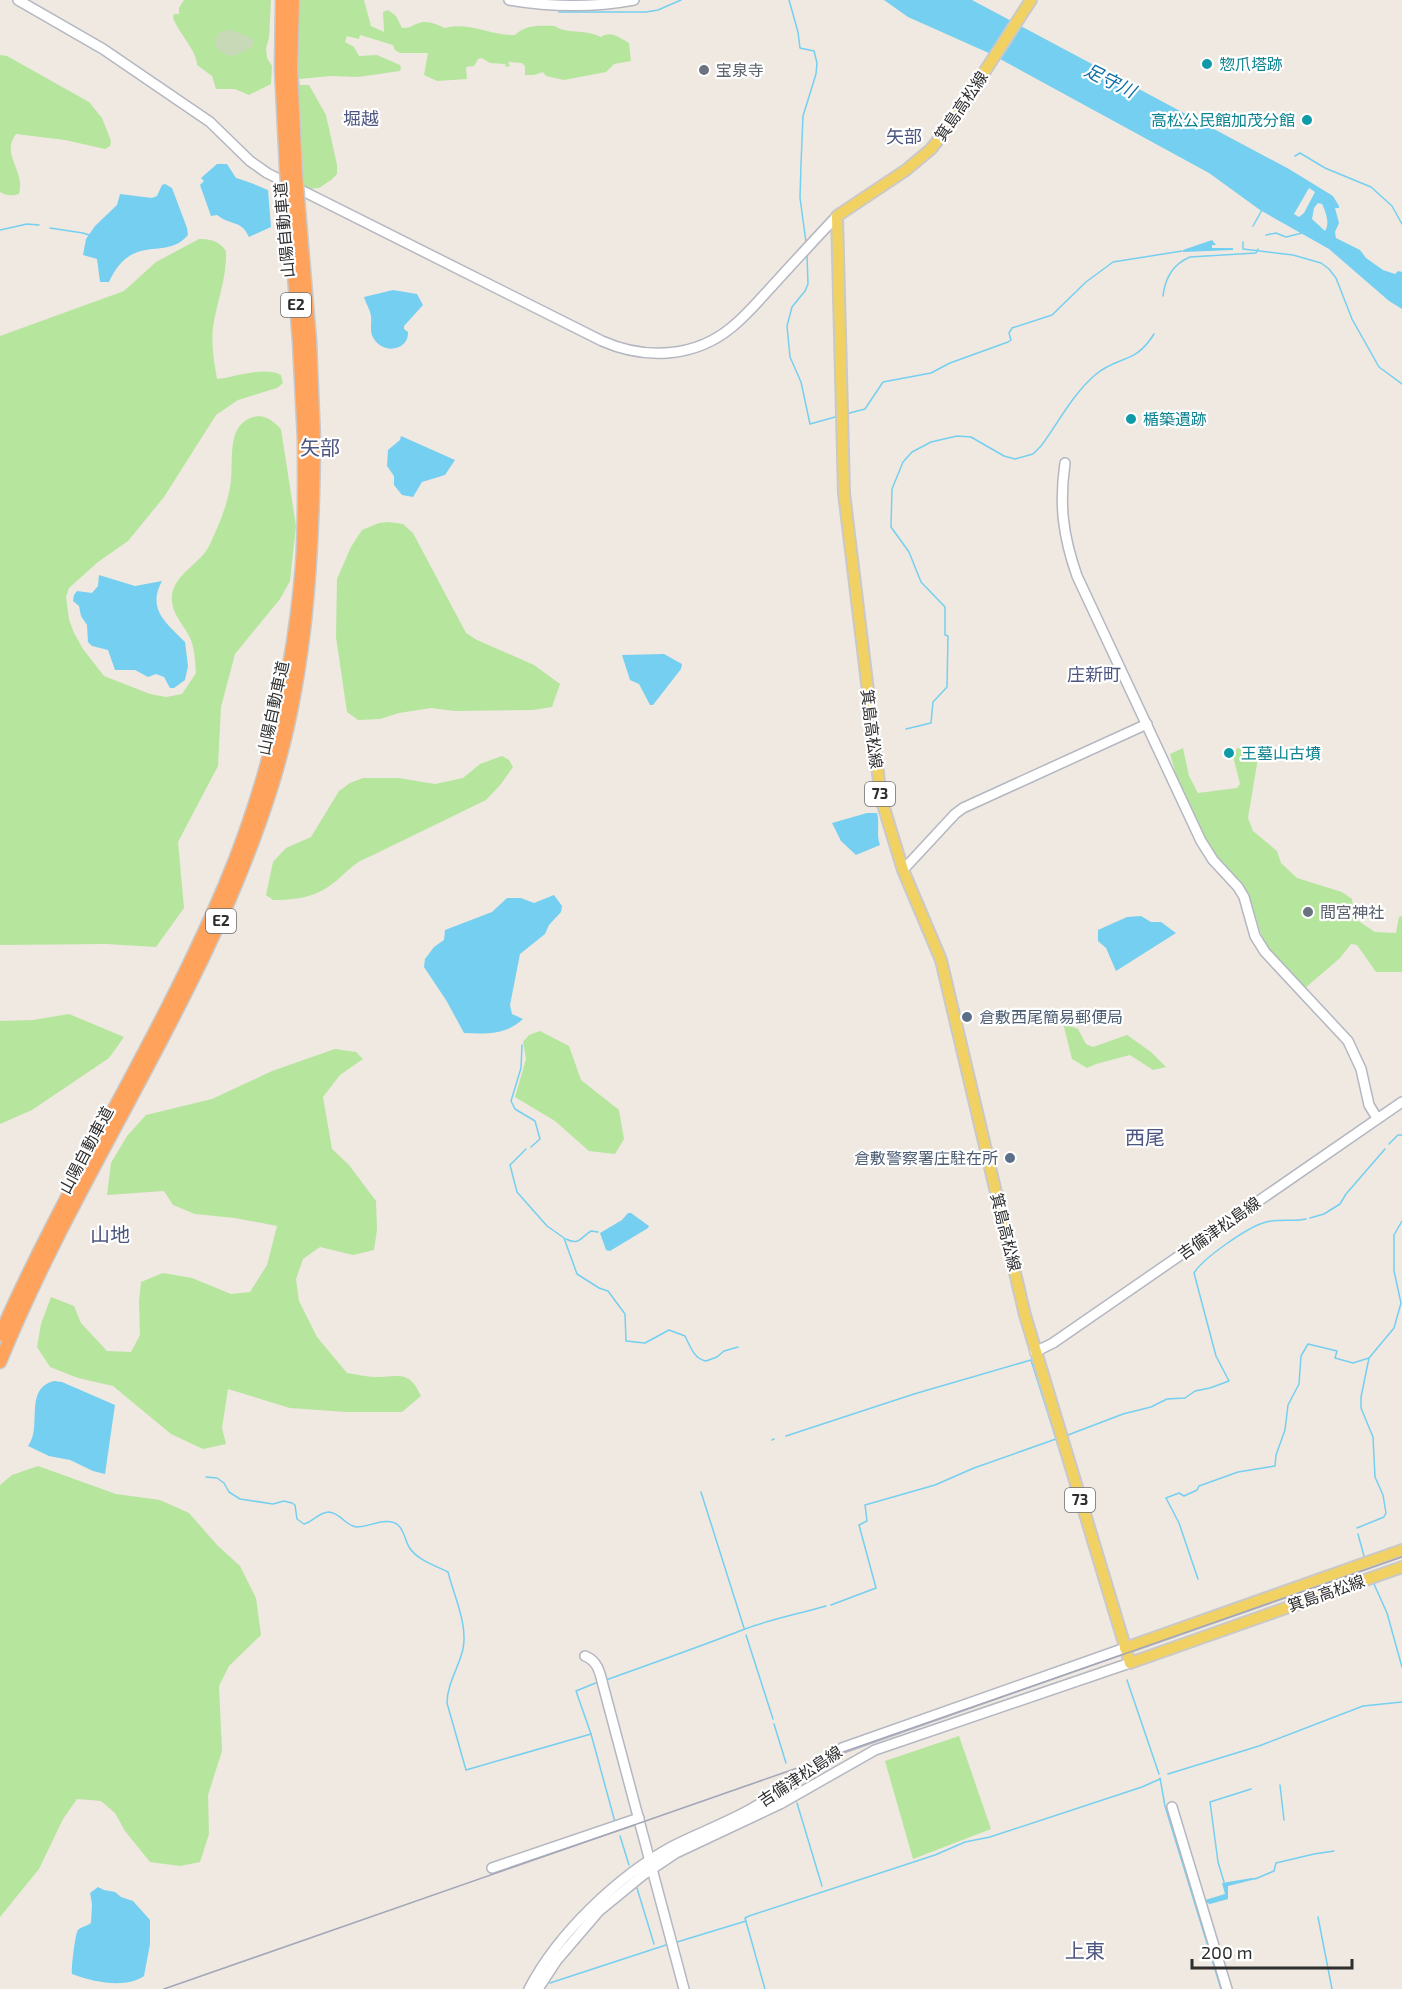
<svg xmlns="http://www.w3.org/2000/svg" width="1402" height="1989" font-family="'Exo 2','Noto Sans JP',sans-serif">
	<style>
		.green { fill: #b6e59e }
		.cemetery { fill: #c8d9b8 }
		.water { fill: #75cff0; fill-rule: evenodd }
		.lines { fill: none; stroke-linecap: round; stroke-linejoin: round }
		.stream { stroke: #75cff0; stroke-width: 1.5 }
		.secondary-casing { stroke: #b4b7c1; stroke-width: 12 }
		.primary-casing { stroke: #c9c9c9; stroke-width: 14 }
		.highway-casing { stroke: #c9c9c9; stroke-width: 15 }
		.secondary { stroke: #fff; stroke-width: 9 }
		.primary { stroke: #f2d163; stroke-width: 10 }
		.highway { stroke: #ffa35c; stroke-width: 12 }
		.rail { stroke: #a3a6b8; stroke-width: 1.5 }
		.highway-bridge-casing { stroke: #c9c9c9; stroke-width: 15; stroke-linecap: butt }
		.highway-bridge { stroke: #ffa35c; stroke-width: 12 }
		.culture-dot { fill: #0f9aa8; stroke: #fff; stroke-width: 2 }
		.worship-dot { fill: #6b7280; stroke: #fff; stroke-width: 2 }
		.service-dot { fill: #5c6f8a; stroke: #fff; stroke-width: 2 }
		.labels { text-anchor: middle; stroke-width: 4.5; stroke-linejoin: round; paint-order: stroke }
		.shield { fill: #fff; stroke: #6d6d6d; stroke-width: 1.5 }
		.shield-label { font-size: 15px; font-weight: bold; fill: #2e2e2e }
		.culture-label { font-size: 16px; fill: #0d838f; stroke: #fff; text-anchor: start }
		.worship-label { font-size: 16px; fill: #5b616d; stroke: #fff; text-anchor: start }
		.street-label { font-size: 16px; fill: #2e2e2e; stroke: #fff }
		.service-label { font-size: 16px; fill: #4e5e75; stroke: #fff; text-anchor: start }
		.water-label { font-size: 18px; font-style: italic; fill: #0d6fa3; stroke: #fff }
		.neighbourhood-label { font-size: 18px; fill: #4d5680; stroke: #fff }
		.quarter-label { font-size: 20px; fill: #4d5680; stroke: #fff }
	</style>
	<rect width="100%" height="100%" fill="#efe9e1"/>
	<g class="green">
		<path d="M 184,0 L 271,0 L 269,38 L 266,48 L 267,58 L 272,66 L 271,84 L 249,95 L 235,89 L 216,89 L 212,76 L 197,65 C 198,53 179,33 173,18 L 174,14 L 179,14 L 179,8 Z"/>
		<path d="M 297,0 L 364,0 L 371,26 L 384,32 L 383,12 L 388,10 L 396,16 L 402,28 C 409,28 410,27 416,24 C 426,19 436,24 445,28 C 468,21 492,36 515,35 C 527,24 540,26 555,26 C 565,34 585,29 601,37 C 610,30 620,38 629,43 L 631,61 L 614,64 L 606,72 L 564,80 L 546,76 L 543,72 L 534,75 L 525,75 L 525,66 L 522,63 L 508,62 L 510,66 L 506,67 L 505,64 L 490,63 L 482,58 L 478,59 L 474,66 L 466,67 L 467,79 L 437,81 L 424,75 L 428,53 L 400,53 L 395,50 L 393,45 L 360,35 L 359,39 L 347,36 L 345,42 L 354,47 L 359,56 L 377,55 L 400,65 L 401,68 L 400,71 L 358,77 L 331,76 L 299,79 L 300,85 L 309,85 L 326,115 L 337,165 L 337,174 L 331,180 L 319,188 L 308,189 L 301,185 L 296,64 Z"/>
		<path d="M 0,55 L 7,56 L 89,102 L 102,118 L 111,141 L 110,146 L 105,149 L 65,140 L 16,134 C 0,154 26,171 19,194 C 12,196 7,196 0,192 Z"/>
		<path d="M 199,239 C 211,239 219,241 226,251 C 227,278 217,301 213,327 C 211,345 214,362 217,379 C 236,377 263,366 281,375 L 283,383 L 277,388 L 238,400 L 216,415 L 164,497 L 128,541 L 98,562 L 69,588 L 66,597 L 69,619 L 74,633 L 83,649 L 104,676 L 150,694 L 166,697 L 182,694 L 196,673 C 195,661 195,647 189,636 C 182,622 170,612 172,595 C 175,573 202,563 210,544 C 218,527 227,506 230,487 C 235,465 224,426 253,417 C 265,414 273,421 281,429 L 296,526 L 290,581 L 280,599 L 235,654 L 221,707 L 218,766 L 178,842 L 184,908 L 156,947 L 106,944 L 0,945 L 0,336 L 124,291 L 156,262 Z"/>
		<polygon points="389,522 403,524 413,533 466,633 477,640 534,665 560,684 552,707 533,710 455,711 431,708 399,713 380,719 358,720 347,712 336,637 337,579 351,547 362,530 379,523"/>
		<polygon points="1183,748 1189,776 1198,793 1237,788 1240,784 1233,756 1237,748 1251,750 1258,758 1248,818 1253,831 1277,851 1281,863 1297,878 1342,892 1352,899 1354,918 1375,932 1396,933 1399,917 1402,916 1402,972 1376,972 1357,945 1351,944 1340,958 1304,989 1265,947 1250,898 1244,886 1216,860 1179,785 1170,754"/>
		<path d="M 502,756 L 509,760 L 513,767 L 501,784 L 486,800 L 371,856 C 351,863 345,876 328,887 C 312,898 292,900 273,900 L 266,895 L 273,862 L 286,848 L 311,837 L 339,791 L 350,783 L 363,778 L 399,778 L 435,784 L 463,778 L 480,764 Z"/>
		<polygon points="69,1014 124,1037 109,1058 32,1110 0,1124 0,1021 33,1020"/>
		<polygon points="1063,1023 1078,1029 1086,1044 1093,1047 1127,1035 1151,1052 1166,1067 1153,1070 1130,1055 1096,1064 1087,1068 1072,1059"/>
		<polygon points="540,1031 569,1046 581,1080 619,1110 624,1139 615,1154 589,1151 555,1121 515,1097 526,1059 523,1042 529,1035"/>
		<path d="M 335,1049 L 356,1052 L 363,1059 L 340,1075 L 323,1097 L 332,1149 L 349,1165 L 376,1201 L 377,1230 L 374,1250 L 353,1255 L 320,1247 L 303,1259 L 296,1279 L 299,1301 L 317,1337 L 347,1373 C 356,1374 366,1377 375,1377 C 399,1377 409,1369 421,1396 L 402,1412 L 347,1412 L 290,1408 L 228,1389 L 222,1428 L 226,1444 L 203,1449 L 171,1434 L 113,1386 L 78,1378 L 50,1367 L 37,1347 L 41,1324 L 51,1297 L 74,1306 L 81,1323 L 107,1351 L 131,1352 L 140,1335 L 139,1302 L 141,1282 L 163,1273 L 192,1278 L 231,1294 L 250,1292 L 267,1265 L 277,1226 L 235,1218 L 195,1214 L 173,1205 L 164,1191 L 107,1195 L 111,1163 L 127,1136 L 146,1115 L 212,1099 L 272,1071 Z"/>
		<polygon points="38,1466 116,1494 160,1500 189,1513 217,1545 240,1566 256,1598 261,1635 229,1666 219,1686 222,1751 208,1795 209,1834 200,1862 180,1866 150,1862 125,1831 115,1813 101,1801 77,1799 63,1819 39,1869 0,1917 0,1485 12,1475"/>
		<polygon points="959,1736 991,1829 913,1859 885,1761"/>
	</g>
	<path class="cemetery" d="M 231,30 L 254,39 L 253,46 C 237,56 227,62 214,44 L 219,32 Z"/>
	<g class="water">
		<path d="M 884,0 L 972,0 L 1289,169 L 1333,196 L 1339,206 L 1339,208 L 1335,208 L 1339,223 L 1335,232 L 1336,238 L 1360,250 L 1366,258 L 1383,270 L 1395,274 L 1398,271 L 1402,272 L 1402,309 L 1389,301 L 1329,249 L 1260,210 L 1209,173 L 991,54 L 908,17 ZM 1309,188 L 1315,192 L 1304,213 L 1299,217 L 1294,214 ZM 1318,203 L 1322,204 C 1326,212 1330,224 1325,231 L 1312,219 L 1314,208 Z"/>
		<path d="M 217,164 L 227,164 L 236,178 C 247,181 256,185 268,190 L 271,227 L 249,237 C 241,219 230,226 217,215 L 211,216 L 200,185 L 204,181 L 201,178 Z"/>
		<path d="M 165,184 L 172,188 L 187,228 L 188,235 C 166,262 132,231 109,282 L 100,282 L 97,259 L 83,255 L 86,239 L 95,226 L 117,205 L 120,194 L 152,198 L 157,196 L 162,185 Z"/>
		<polygon points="1212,240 1216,245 1212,245 1212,248 1233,248 1233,250 1183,252 1183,250"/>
		<path d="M 393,290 L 417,294 L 423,305 L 404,326 L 404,329 L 408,332 C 409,350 384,355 374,339 C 369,332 372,324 371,316 C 370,309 366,304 364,297 Z"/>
		<polygon points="401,436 455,460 445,475 422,482 413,497 402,495 394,485 394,476 387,466 388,450 400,440"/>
		<path d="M 99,575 L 135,586 L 162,581 C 146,610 168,624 185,642 L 188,666 L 185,680 L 174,688 L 170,688 L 164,677 L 156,674 L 148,677 L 135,670 L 115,670 L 108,650 L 92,646 L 88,642 L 87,625 L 81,616 L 79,606 L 73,601 L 74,595 L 77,591 L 92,593 L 98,586 Z"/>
		<polygon points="664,654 682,664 681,669 653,705 650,705 639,684 630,680 622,655"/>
		<path d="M 867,813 L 877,813 C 880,824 876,834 880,845 L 856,855 L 841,841 L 832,823 Z"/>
		<path d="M 554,895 L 562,906 L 561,912 L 549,925 L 545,934 L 520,954 L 510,1005 L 512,1014 L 523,1019 C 506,1035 485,1034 464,1033 L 446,1000 L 424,967 L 425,959 L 434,947 L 444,940 L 445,930 L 492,912 L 507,898 L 521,898 L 534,903 Z"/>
		<polygon points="1141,916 1151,922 1161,922 1176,933 1116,971 1106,948 1098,941 1098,930 1127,917"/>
		<polygon points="628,1213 631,1213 649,1226 648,1228 610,1251 606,1250 600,1233 622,1220"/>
		<path d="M 54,1381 L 62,1382 L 115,1405 L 105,1474 L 93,1471 L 70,1460 L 49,1456 L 28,1446 C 43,1427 23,1389 54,1381 Z"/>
		<polygon points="1252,1878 1256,1878 1256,1879 1228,1886 1228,1899 1210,1904 1205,1902 1205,1900 1225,1894 1222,1883"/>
		<path d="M 98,1887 L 104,1890 L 115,1892 L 121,1897 L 133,1901 L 150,1920 L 150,1944 L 144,1976 C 126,1989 93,1982 72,1974 C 71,1969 75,1934 78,1930 C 81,1927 87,1926 91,1923 L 92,1904 L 90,1893 Z"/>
	</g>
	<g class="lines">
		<g class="stream">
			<polyline points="789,0 798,32 800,48 814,51 817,63 816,74 803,116 801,164 800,198 806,242"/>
			<polyline points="559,12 646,12 658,10 681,0"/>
			<polyline points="1295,156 1300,153 1325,168 1371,187 1392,206 1402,224"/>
			<polyline points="1253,226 1262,210"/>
			<polyline points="50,228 83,233 89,235"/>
			<polyline points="0,230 27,224 39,225"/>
			<polyline points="1266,235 1276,233 1286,237 1302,233"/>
			<polyline points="1243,242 1243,249 1293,255 1321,263 1329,269 1336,278 1352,319 1379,367 1402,384"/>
			<polyline points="807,255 808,284 805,291 792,307 787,326 790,357 801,382 810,424 835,417"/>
			<path d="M 1163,296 C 1165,278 1173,264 1190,257 L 1256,253 L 1258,249"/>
			<polyline points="846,414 865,409 883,382 931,373 950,363 1008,342 1011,340 1009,333 1012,328 1052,315 1086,282 1113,262 1182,251"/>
			<path d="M 906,729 L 931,723 L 933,702 L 947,687 L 948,636 L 945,635 L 945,607 L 921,582 L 909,552 L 891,527 L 892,489 L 903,462 L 912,452 L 931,442 L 957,436 L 971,437 L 1004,456 L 1015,459 L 1033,454 L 1041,446 C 1059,422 1072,395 1095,375 C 1118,355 1135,365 1154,334"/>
			<polyline points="522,1045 521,1068 511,1101 515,1109 535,1121 540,1139 531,1147"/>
			<polyline points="1389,1144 1398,1135 1402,1135"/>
			<path d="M 526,1149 L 510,1165 L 517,1192 L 547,1226 L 564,1238 L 577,1274 L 599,1288 L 608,1291 L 625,1314 L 626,1341 L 645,1343 L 669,1330 L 685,1336 C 690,1346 694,1359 706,1361 L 717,1357 L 724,1351 L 738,1347"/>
			<polyline points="1310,1218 1324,1214 1340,1204 1346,1194 1385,1149"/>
			<path d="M 566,1239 C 579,1246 581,1237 591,1231 L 598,1232"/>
			<path d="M 1068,1435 L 1123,1414 L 1151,1407 L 1167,1399 L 1185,1398 L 1195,1391 L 1210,1388 L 1229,1381 L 1216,1356 L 1194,1273 C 1203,1258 1247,1228 1263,1223 C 1277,1218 1293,1222 1306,1219"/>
			<polyline points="786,1436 914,1394 1031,1360 1070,1483"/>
			<polyline points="772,1440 774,1439"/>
			<path d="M 206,1477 L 217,1478 L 224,1483 L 229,1492 L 240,1499 L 273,1504 L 284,1501 L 292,1503 L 295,1505 L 297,1519 L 304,1524 C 313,1522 319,1512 329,1512 C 341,1513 345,1526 357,1527 C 369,1527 388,1516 398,1525 C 404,1530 405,1540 409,1547 C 417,1560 434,1565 448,1572 C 454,1596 468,1624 463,1649 C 459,1667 447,1684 447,1703 L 466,1770 L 591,1734 L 615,1822"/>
			<polyline points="701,1492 744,1628"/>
			<polyline points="1357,1528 1384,1517 1386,1513 1383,1495 1375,1477 1373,1437 1361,1408 1361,1397 1369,1358 1394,1328 1401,1303 1394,1271 1394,1235 1402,1221"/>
			<polyline points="1358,1534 1364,1556"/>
			<polyline points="1198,1579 1179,1523 1166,1498 1179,1493 1184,1496 1197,1490 1199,1486 1238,1472 1275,1466 1276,1455 1285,1430 1288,1405 1299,1384 1301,1356 1308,1344 1337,1351 1335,1358 1353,1363 1369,1358"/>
			<polyline points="1374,1584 1387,1613 1402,1667"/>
			<polyline points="831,1605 876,1588 859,1525 867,1521 865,1505 935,1485 974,1468 1056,1439"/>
			<polyline points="746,1635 773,1719"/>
			<path d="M 606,1680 C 653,1663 699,1647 745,1629 C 771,1619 799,1614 826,1606"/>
			<polyline points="1127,1680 1159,1774"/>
			<polyline points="774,1724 786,1763"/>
			<polyline points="591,1734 576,1691 598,1682"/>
			<polyline points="1168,1774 1259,1746 1363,1706 1402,1702"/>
			<polyline points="1160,1778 1165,1806 1221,1989"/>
			<polyline points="1280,1785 1284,1820"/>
			<polyline points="797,1803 822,1886"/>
			<polyline points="620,1836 629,1865"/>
			<polyline points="1255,1879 1274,1871 1276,1863 1314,1854 1334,1851"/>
			<polyline points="1224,1882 1218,1862 1210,1802 1251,1789"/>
			<polyline points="637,1888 654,1944"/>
			<polyline points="1318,1917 1332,1989"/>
			<polyline points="677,1942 746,1921"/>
			<polyline points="550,1983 669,1944"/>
			<polyline points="765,1989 745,1918 749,1916 935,1855 965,1842 990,1837 1142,1787 1160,1779"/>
		</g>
		<g class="secondary-casing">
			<g id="secondary">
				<path d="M 18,0 L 103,49 L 210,122 L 250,161 L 267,173 L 602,341 C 645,360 695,358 732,327 C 748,314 761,298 774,284 C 795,261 816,238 837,216"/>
				<path d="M 509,0 C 551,7 592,8 634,0"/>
				<path d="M 1065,463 C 1059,505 1063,536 1077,576 L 1201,841 L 1213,860 L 1238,887 L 1244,897 L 1255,936 L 1265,952 L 1348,1041 L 1361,1069 L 1369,1105 L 1377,1118"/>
				<polyline points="903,870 955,814 963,808 1147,724"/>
				<polyline points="1035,1352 1053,1343 1402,1102"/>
				<path d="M 585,1656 C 598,1661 600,1673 603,1685 L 684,1989"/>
				<polyline points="1172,1807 1227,1989"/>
				<polyline points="492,1868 639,1818"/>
				<path d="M 529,1989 C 558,1933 618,1876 673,1846 C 699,1833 726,1823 751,1809 C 783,1791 811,1767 842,1748 L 1125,1648"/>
				<polyline points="538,1989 557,1960 599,1911 643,1875 676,1853 780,1804 875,1750 1130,1663"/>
			</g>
		</g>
		<g class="primary-casing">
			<g id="primary">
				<polyline points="1031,0 950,125 931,149 906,170 837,216 844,493 881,798 903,870 941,960 1025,1315 1130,1663 1402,1567"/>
				<polyline points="1125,1648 1402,1550"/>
			</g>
		</g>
		<g class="highway-casing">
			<g id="highway">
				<polyline points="282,0 281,69 286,169"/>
				<polyline points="293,0 291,69 296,174"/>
				<path d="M 0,1335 C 67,1182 159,1041 224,887 C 267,785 293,675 302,565 C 305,524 304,482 304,440"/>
				<path d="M 0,1362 C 81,1163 211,987 274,779 C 307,669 313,555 314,440"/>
			</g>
		</g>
		<use href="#secondary" class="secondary"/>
		<use href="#primary" class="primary"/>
		<use href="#highway" class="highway"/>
		<polyline class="rail" points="164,1989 1402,1557"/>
		<g class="highway-bridge-casing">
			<g id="highway-bridge">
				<polyline points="286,169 299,342 304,440"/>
				<polyline points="296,174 310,341 314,440"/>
			</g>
		</g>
		<use href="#highway-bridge" class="highway-bridge"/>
	</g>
	<g class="culture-dot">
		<circle cx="1207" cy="64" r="6"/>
		<circle cx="1307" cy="120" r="6"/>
		<circle cx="1131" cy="419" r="6"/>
		<circle cx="1229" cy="753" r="6"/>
	</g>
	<g class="worship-dot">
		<circle cx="704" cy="70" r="6"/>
		<circle cx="1308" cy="912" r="6"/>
	</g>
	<g class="service-dot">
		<circle cx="967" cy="1017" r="6"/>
		<circle cx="1010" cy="1158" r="6"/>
	</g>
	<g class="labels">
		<g class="shield">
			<rect x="281" y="293" width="30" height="24" rx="4.5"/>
			<rect x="865" y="782" width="30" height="24" rx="4.5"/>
			<rect x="206" y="909" width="30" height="24" rx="4.5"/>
			<rect x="1065" y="1488" width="30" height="24" rx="4.5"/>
		</g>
		<g class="shield-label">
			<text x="296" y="310">E2</text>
			<text x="880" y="799">73</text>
			<text x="221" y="926">E2</text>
			<text x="1080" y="1505">73</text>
		</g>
		<g class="culture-label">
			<text x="1219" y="70">惣爪塔跡</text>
			<text x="1295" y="126" text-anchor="end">高松公民館加茂分館</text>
			<text x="1143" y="425">楯築遺跡</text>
			<text x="1241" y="759">王墓山古墳</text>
		</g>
		<g class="worship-label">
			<text x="716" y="76">宝泉寺</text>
			<text x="1320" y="918">間宮神社</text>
		</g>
		<g class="street-label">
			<text transform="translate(961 106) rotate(-56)" y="6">箕島高松線</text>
			<text transform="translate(284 230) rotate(-95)" y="6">山陽自動車道</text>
			<text transform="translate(273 708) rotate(-78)" y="6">山陽自動車道</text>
			<text transform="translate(872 729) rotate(83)" y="6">箕島高松線</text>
			<text transform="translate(86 1150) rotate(-62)" y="6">山陽自動車道</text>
			<text transform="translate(1219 1228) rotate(-35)" y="6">吉備津松島線</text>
			<text transform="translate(1006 1232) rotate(76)" y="6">箕島高松線</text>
			<text transform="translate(1326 1593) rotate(-19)" y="6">箕島高松線</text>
			<text transform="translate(800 1776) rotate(-33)" y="6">吉備津松島線</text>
		</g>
		<g class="service-label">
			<text x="979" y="1023">倉敷西尾簡易郵便局</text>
			<text x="998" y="1164" text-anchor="end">倉敷警察署庄駐在所</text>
		</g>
		<g class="water-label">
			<text transform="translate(1110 81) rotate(26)" y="6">足守川</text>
		</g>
		<g class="neighbourhood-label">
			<text x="361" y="125">堀越</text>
			<text x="904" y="143">矢部</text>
			<text x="1094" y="681">庄新町</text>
		</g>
		<g class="quarter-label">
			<text x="320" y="455">矢部</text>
			<text x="1145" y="1145">西尾</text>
			<text x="110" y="1242">山地</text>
			<text x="1085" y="1958">上東</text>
		</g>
	</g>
	<path d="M1192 1959v9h160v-9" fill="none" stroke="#2e2e2e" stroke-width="3"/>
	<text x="1201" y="1959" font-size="18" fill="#2e2e2e" stroke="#ffffff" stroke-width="4.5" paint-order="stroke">200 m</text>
</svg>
